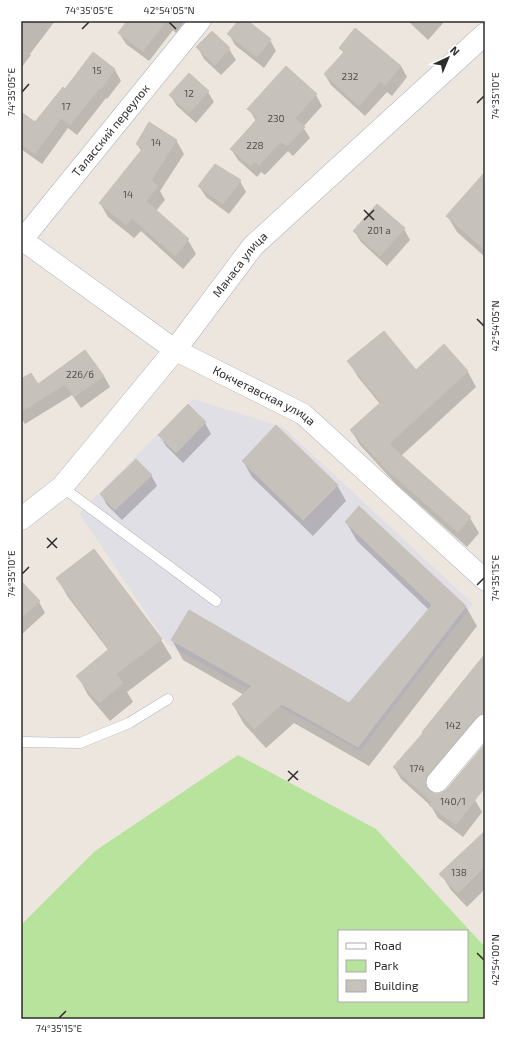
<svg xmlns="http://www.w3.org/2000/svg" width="506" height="1040" font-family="'Exo 2',sans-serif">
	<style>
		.industrial { fill: #e1dfe6 }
		.green { fill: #b7e39c; fill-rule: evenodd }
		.shadow { fill: #0003 }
		.building { fill: #c6c1ba; stroke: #c9c2b8 }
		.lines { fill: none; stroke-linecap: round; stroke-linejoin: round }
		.service-casing { stroke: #b2b5bf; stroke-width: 11 }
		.minor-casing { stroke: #b2b5bf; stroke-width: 22 }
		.tertiary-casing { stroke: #b2b5bf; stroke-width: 23 }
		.service { stroke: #fff; stroke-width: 10 }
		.minor { stroke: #fff; stroke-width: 21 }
		.tertiary { stroke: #fff; stroke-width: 22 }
		.ticks { fill: none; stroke: #2c2c2c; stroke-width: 1.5 }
		.labels { text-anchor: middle; stroke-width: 3.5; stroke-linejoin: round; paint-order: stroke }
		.number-label { font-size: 10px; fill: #525150 }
		.street-label { font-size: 12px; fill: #2c2c2c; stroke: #fff }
		.neatline { fill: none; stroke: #2c2c2c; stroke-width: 1.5 }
		.ticks-label { font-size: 10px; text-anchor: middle; fill: #2c2c2c }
	</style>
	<rect width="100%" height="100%" fill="#ede6de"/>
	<polygon class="industrial" points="193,399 283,427 473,604 360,751 167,644 79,513"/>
	<path class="green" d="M 238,755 L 376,829 L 485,947 L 485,1019 L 21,1019 L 21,925 L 95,851 ZM 339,931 L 467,931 L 467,1001 L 339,1001 Z"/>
	<g class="shadow">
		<polygon points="21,21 55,21 30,54 31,55 21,68"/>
		<polygon points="129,21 185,21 176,33 173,30 149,61 126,44 119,33"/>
		<polygon points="239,21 246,21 270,40 276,51 264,68 235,45 229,34"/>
		<polygon points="408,21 445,21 428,40"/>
		<polygon points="355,29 401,66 407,77 392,96 387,92 365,116 331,85 325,75 344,54 341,48"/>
		<polygon points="212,33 229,49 236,60 221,75 204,59 198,48"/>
		<polygon points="93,53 115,70 121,81 107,99 106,98 77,135 68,128 42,164 21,149 21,113 36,124 65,90"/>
		<polygon points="208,92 214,102 196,123 177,106 170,95"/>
		<polygon points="316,95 322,106 303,127 310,138 293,156 288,151 265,175 261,172 257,177 238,160 231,149 256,121 249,109"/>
		<polygon points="176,140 184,154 160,191 165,200 156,211 188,240 196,254 183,269 141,231 134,238 108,217 100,203 142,152 137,144"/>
		<polygon points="485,179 485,257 457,232 448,217"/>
		<polygon points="240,181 246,192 229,214 206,197 199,186"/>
		<polygon points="404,229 410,240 387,266 361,242 354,231"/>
		<polygon points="444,346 468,372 476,387 401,456 470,518 479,533 467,547 396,484 360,445 351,430 380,404 358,377 349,362 416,371"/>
		<polygon points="104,376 110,387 81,408 72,395 25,424 21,418 21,380 38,385"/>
		<polygon points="205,423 211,434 183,463 166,446 159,435"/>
		<polygon points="243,461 337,485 346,501 313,536 252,477"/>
		<polygon points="151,475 157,486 122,520 107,505 101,494"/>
		<polygon points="359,508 466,607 477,626 369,766 294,723 266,748 244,724 233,705 244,695 183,660 172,640 350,704 429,610 357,541 346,522"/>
		<polygon points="94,550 161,640 172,658 127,692 133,702 110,721 88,695 78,676 109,651 68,597 57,578"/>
		<polygon points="21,582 39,602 45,613 21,635"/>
		<polygon points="485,655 485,728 435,787 432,793 435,795 475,800 482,812 463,837 438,818 431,806 401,779 394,767 424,733"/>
		<polygon points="485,833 485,889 467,907 451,890 442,876"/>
	</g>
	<g class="building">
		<polygon points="127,21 166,21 143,51 118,33"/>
		<polygon points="238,21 248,21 271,39 257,57 227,34"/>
		<polygon points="355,28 401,66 385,85 380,81 359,106 324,74 344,52 339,48"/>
		<polygon points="212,31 230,48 215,65 196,47"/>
		<polygon points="93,52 115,69 101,89 99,88 70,125 61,118 35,154 21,144 21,112 35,122 63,87 65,89"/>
		<polygon points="286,66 317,94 295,118 305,127 287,146 281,141 259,165 254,161 251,166 230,149 258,118 247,109"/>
		<polygon points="189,73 209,91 189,113 169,95"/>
		<polygon points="149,122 177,140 151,180 158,186 146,201 189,239 175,256 132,218 126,225 99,203 143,148 136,144"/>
		<polygon points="215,164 241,180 223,204 198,186"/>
		<polygon points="485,172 485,250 446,216"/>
		<polygon points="377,204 405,228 380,256 353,231"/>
		<polygon points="384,331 416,370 444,344 468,371 389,444 471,517 458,532 386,469 350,430 381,402 347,361"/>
		<polygon points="85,350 104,376 74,397 65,384 21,412 21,379 31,373 38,384"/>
		<polygon points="188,404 206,422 176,453 158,435"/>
		<polygon points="276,425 338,485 303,520 242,461"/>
		<polygon points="136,459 152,475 115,510 100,494"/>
		<polygon points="359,506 466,606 358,747 282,704 254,729 232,704 252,686 171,640 189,610 349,703 432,605 345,522"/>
		<polygon points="94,549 162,639 116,674 123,683 99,703 76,676 109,649 56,578"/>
		<polygon points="21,581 40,601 21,618"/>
		<polygon points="485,654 485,713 481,714 476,717 428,774 425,780 426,786 430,791 435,794 441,793 446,790 485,744 485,787 456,825 429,805 432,802 393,767 423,733 422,732"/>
		<polygon points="485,831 485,866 458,893 439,874"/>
	</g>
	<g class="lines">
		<g class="service-casing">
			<g id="service">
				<polyline points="62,487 216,601"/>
				<polyline points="21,742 80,743 129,723 168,699"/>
			</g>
		</g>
		<g class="minor-casing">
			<g id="minor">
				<path id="s1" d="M 21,239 L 175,350 L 303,414 L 485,580"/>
				<path id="s2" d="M 22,240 L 200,21"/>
				<polyline points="437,782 485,725"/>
			</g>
		</g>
		<g class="tertiary-casing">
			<g id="tertiary">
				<path id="s3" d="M 21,519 L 62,487 L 175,350 L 253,246 L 485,34"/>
			</g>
		</g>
		<use href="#service" class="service"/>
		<use href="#minor" class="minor"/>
		<use href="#tertiary" class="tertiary"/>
	</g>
	<path class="ticks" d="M 169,22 L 176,29M 82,29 L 89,22M 22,92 L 29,84M 477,103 L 484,96M 364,210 L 374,220M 364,220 L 374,210M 477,319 L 484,326M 47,538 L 57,548M 47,548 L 57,538M 22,574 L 29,567M 477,585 L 484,578M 288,771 L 298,780M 288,781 L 298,771M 477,953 L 484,960M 59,1018 L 66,1011"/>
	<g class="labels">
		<g class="number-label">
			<text x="97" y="74">15</text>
			<text x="350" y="80">232</text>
			<text x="189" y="97">12</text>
			<text x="66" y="110">17</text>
			<text x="276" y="122">230</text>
			<text x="156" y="146">14</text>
			<text x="255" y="149">228</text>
			<text x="128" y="198">14</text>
			<text x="379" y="234">201 а</text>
			<text x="80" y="378">226/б</text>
			<text x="453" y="729">142</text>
			<text x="417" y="772">174</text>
			<text x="453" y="805">140/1</text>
			<text x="459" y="876">138</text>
		</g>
		<g class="street-label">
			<text dy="4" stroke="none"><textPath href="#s2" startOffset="141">Таласский переулок</textPath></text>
			<text dy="4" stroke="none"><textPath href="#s3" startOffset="337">Манаса улица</textPath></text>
			<text dy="4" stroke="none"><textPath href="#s1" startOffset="290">Кокчетавская улица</textPath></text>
		</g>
	</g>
	<rect width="506" height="1040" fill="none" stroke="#ffffff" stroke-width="44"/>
	<rect x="338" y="930" width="130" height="72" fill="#ffffff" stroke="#ababab"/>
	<rect x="346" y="943" width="20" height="6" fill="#ffffff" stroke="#ababab"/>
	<text x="374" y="950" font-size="12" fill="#2c2c2c">Road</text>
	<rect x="346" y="960" width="20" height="12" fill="#b7e39c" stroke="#ababab"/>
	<text x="374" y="970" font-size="12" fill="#2c2c2c">Park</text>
	<rect x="346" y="980" width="20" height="12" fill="#c6c1ba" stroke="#ababab"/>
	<text x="374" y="990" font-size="12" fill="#2c2c2c">Building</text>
	<g transform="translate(448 58) rotate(44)" stroke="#ffffff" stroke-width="3" paint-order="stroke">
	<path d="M0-3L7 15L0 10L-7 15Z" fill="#2c2c2c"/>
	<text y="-6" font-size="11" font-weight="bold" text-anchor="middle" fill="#2c2c2c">N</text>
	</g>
	<rect x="22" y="22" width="462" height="996" class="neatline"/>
	<g class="ticks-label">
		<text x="89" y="14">74°35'05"E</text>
		<text x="169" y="14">42°54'05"N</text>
		<text transform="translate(11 92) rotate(-90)" y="4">74°35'05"E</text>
		<text transform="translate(495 96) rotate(-90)" y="4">74°35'10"E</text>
		<text transform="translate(495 326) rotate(-90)" y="4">42°54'05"N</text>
		<text transform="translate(11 574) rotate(-90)" y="4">74°35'10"E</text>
		<text transform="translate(495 578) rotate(-90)" y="4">74°35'15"E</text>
		<text transform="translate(495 960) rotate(-90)" y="4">42°54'00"N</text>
		<text x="59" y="1032">74°35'15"E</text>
	</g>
</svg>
